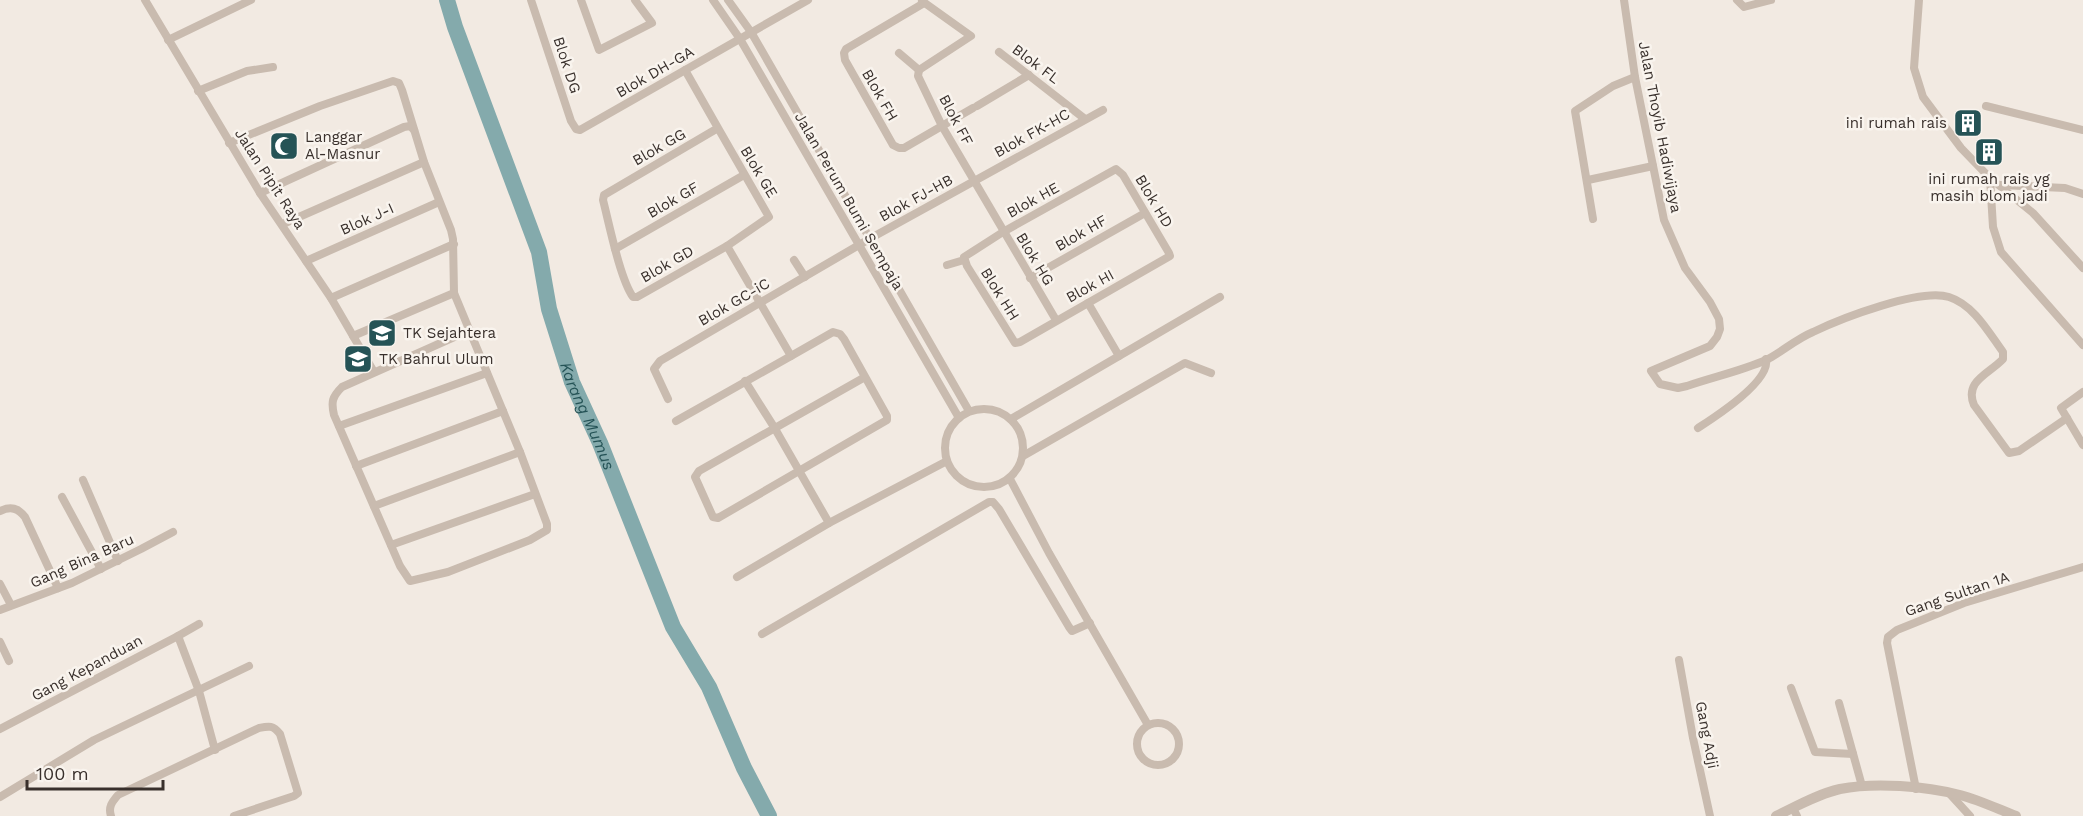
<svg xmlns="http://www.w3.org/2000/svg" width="2083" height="816" font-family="'Work Sans',sans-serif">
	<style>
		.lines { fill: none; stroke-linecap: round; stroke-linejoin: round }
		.river { stroke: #84aaac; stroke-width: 16 }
		.minor { stroke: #c9bbaf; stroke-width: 8 }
		.tertiary { stroke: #c9bbaf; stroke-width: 10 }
		.labels { text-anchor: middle; stroke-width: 5; stroke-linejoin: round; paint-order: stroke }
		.street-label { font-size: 15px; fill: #39302c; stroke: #f9f4ee }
		.poi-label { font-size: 15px; fill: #39302c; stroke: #f9f4ee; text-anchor: start }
		.water-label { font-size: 16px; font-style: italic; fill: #255356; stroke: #f9f4ee }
	</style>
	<rect width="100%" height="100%" fill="#f2eae2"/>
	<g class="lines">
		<path class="river" id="s1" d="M 447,0 L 455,27 L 539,252 L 549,309 L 572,382 L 600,443 L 673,627 L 709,687 L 744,768 L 769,816"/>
		<g class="minor">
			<polyline points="145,0 260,193 331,298 374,372"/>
			<polyline points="531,0 571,121 576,129 580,130 808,0"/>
			<polyline points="581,0 599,50 652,23 635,0"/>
			<polyline points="713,0 740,39 959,418"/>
			<polyline points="728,0 751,32 969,411"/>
			<path d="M 1624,0 L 1635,77 L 1664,220 L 1685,268 L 1710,302 L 1719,319 L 1720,329 L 1717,337 L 1710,346 L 1651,371 L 1660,384 L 1678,388 L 1687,386 C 1713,377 1741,371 1766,360 C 1782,352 1796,339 1813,332 C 1842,318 1920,288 1949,297 C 1974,305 1989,333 2003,352 L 2003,359 C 1989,374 1964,381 1974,405 L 2009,453 L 2019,451 L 2067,418"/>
			<polyline points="1737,0 1744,7 1771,0"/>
			<polyline points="1919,0 1914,68 1923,97 1961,148 1990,178 2033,213 2083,268"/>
			<polyline points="924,3 846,49 844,53 845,60 893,145 899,148 904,148 973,108"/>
			<polyline points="168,40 251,0"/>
			<polyline points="999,52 1085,119"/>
			<polyline points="899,53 919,70"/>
			<path d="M 685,70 L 718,128 L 604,195 L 603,200 C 609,223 620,279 633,297 L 637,297 L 727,246 L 769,217 L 718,128"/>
			<polyline points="919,70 918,76 942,126 1056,320"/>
			<polyline points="919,70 971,36 922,1"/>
			<polyline points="198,91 247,71 273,67"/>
			<polyline points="977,106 1029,75"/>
			<polyline points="1986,106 2083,130"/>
			<path d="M 229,143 L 320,106 L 393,81 L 399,83 L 402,90 L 424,162 L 451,230 L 453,239 L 454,293 L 520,452 L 547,524 L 547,530 L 530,540 L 448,572 L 410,581 L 400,566 L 334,415 C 331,402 332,397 342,387 L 470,330"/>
			<polygon points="1116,169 1123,175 1169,253 1170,256 1020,342 1015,343 967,266 964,257 1003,232"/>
			<polyline points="1990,178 1993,227 2001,252 2083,345"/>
			<polyline points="1588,180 1653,166"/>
			<polyline points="2001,185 2065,188 2083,194"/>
			<polyline points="260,193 404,127 410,126 414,130"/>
			<polyline points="1593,219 1575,111 1613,86 1635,77"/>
			<polyline points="283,224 424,162"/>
			<polyline points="615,249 744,175"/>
			<polyline points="794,260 805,277"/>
			<polyline points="306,261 439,202"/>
			<polyline points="947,265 964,260"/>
			<polyline points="1030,278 1145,213"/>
			<polyline points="331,298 454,244"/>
			<polyline points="1088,303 1119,356 1220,297"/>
			<polyline points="353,336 454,293"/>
			<polyline points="791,356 833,332 840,334 844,339 887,416 887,420 718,518 713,517 695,477 699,471 865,377"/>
			<polyline points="745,381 774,427 829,523 947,461"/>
			<polyline points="2083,392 2061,408 2083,445"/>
			<polyline points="668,399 654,369 660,361 871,238 1103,110"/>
			<circle cx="984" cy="448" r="39"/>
			<polyline points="1011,419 1119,356"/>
			<polyline points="676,421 791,356 727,246"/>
			<polyline points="339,426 487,373"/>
			<path d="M 1698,428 C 1715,417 1771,381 1766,359"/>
			<polyline points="1023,456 1185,363 1211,373"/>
			<polyline points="356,466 503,411"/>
			<polyline points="1010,479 1049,553 1148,725"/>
			<polyline points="83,480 118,561"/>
			<polyline points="62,497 101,569"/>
			<polyline points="374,506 520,452"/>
			<path d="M 0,511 C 11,506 18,508 25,517 L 58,588"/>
			<polyline points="391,545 535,494"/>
			<polyline points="737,577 829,523"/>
			<polyline points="0,584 11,605"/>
			<polyline points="0,610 72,583 141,549 173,532"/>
			<polyline points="762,634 989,502 993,502 999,509 1069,627 1072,631 1090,623"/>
			<polyline points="178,636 199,624"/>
			<polyline points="0,642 9,661"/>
			<polyline points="1679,660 1693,738 1710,816"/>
			<polyline points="1791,688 1815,752 1853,754"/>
			<polyline points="1839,703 1862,786"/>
			<circle cx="1158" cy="744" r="21"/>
			<polyline points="0,729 178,636 199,691 215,750"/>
			<polyline points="1916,789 1887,643 1888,637 1897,630 1964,603 2083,567"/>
			<polyline points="1949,793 1970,816"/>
			<polyline points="0,797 94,740 249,666"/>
			<polyline points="1793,808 1797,816"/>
			<path d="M 111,816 C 108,807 112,802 118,795 L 259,728 C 269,726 273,725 280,734 L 298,793 L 294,796 L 234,816"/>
		</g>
		<path class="tertiary" d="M 1776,816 C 1797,806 1818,794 1840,789 C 1875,782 1925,786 1960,795 C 1979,800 1998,809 2016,816"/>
	</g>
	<defs>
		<g id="building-square" transform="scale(1.5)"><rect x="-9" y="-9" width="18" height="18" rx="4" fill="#255356" stroke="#f9f4ee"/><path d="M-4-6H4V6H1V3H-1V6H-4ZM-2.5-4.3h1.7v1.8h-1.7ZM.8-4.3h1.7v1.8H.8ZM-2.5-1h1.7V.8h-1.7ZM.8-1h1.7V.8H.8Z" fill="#fff"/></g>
		<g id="mosque-square" transform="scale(1.5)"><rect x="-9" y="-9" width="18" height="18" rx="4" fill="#255356" stroke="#f9f4ee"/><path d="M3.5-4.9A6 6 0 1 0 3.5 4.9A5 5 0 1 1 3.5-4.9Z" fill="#fff"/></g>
		<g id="school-square" transform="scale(1.5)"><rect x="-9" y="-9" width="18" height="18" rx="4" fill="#255356" stroke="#f9f4ee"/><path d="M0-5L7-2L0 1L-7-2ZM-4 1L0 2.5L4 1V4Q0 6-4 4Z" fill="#fff"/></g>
	</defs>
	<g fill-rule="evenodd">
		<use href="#building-square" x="1968" y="123"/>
		<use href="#mosque-square" x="284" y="146"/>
		<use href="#building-square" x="1989" y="152"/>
		<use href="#school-square" x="382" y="333"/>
		<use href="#school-square" x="358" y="359"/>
	</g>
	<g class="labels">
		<g class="street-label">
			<text transform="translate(1036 64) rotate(37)" y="5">Blok FL</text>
			<text transform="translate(567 65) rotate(72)" y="5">Blok DG</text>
			<text transform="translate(655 72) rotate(-30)" y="5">Blok DH-GA</text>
			<text transform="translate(880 95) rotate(60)" y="5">Blok FH</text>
			<text transform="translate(956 120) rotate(62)" y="5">Blok FF</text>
			<text transform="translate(1660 127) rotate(79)" y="5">Jalan Thoyib Hadiwijaya</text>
			<text transform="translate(1032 133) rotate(-29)" y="5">Blok FK-HC</text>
			<text transform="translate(659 147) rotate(-30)" y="5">Blok GG</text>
			<text transform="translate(759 172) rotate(59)" y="5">Blok GE</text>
			<text transform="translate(270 179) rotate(57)" y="5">Jalan Pipit Raya</text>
			<text transform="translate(916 198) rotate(-29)" y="5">Blok FJ-HB</text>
			<text transform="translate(673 200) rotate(-30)" y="5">Blok GF</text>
			<text transform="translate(1033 200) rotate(-29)" y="5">Blok HE</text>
			<text transform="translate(849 201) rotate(60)" y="5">Jalan Perum Bumi Sempaja</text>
			<text transform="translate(1154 201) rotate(59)" y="5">Blok HD</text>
			<text transform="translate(367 219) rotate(-24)" y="5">Blok J-I</text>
			<text transform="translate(1081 233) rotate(-30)" y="5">Blok HF</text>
			<text transform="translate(1035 259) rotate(59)" y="5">Blok HG</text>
			<text transform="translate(667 264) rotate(-30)" y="5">Blok GD</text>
			<text transform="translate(1090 286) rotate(-29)" y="5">Blok HI</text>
			<text transform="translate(1000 294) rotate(58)" y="5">Blok HH</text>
			<text transform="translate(734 302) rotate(-30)" y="5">Blok GC-iC</text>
			<text transform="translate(82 561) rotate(-24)" y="5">Gang Bina Baru</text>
			<text transform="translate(1957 594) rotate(-19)" y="5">Gang Sultan 1A</text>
			<text transform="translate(87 668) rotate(-28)" y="5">Gang Kepanduan</text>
			<text transform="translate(1707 735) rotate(79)" y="5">Gang Adji</text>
		</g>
		<g class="poi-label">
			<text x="1947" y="128" text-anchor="end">ini rumah rais</text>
			<text x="305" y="142">Langgar<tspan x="305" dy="17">Al-Masnur</tspan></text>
			<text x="1989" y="184" text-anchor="middle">ini rumah rais yg<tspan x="1989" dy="17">masih blom jadi</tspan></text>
			<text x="403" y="338">TK Sejahtera</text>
			<text x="379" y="364">TK Bahrul Ulum</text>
		</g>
		<g class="water-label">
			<text dy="6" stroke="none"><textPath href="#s1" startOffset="440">Karang Mumus</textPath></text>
		</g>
	</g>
	<path d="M27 780v9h136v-9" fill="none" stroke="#39302c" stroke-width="3"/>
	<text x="36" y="780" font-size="18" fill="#39302c" stroke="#f9f4ee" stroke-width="4.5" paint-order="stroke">100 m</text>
</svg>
